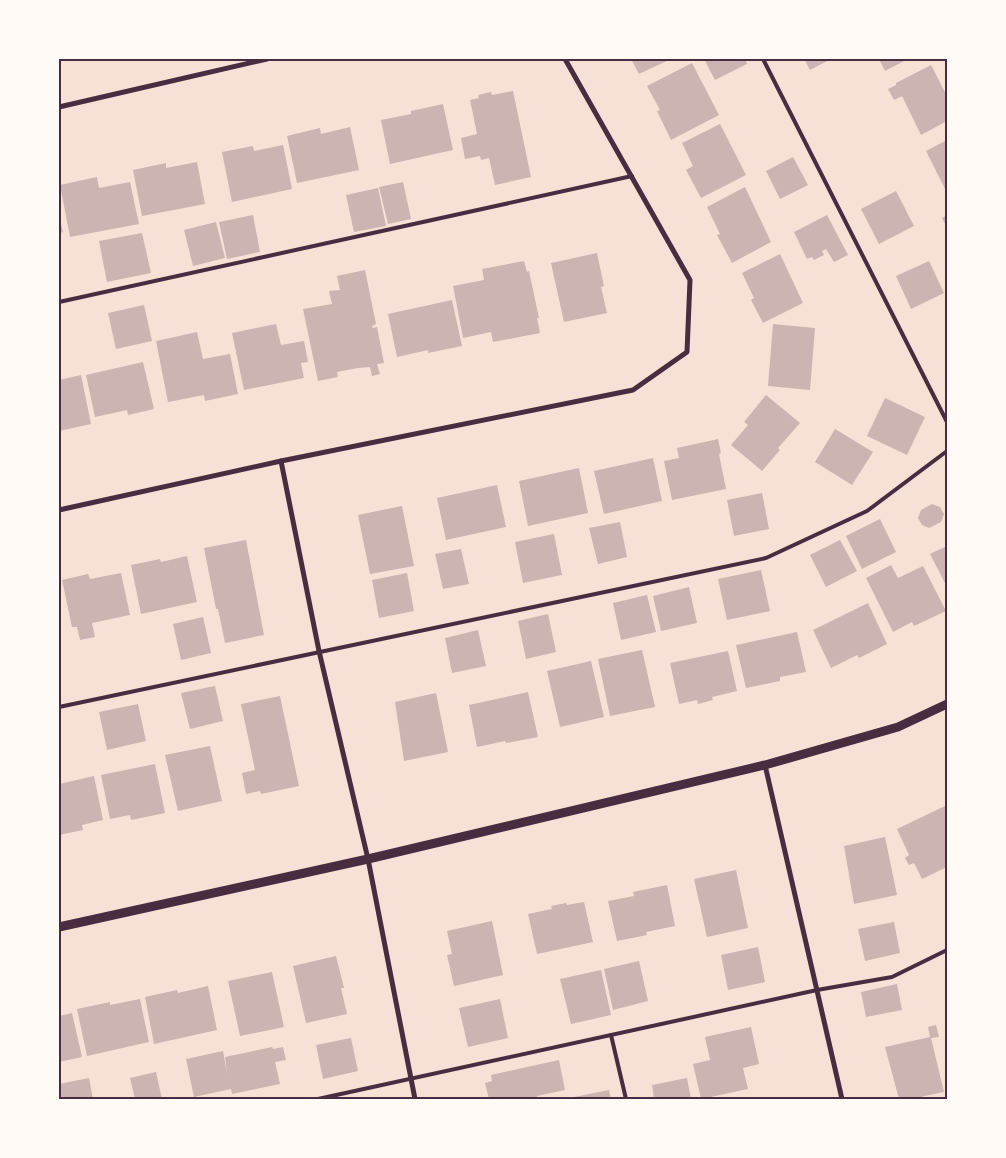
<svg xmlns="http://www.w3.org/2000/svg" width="1006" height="1158" font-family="'Alegreya Sans',sans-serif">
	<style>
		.building { fill: #ccb4b1 }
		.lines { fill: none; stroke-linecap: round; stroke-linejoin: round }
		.service { stroke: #4a2c40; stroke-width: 4 }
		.minor { stroke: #4a2c40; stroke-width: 5 }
		.tertiary { stroke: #4a2c40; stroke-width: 9 }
		.neatline { fill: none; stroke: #4a2c40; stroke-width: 2 }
	</style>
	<rect width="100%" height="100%" fill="#f7e1d7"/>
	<g class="building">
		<polygon points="631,59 671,59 639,74"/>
		<polygon points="704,59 745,59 747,64 715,80"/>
		<polygon points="804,59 831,59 810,70"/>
		<polygon points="879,59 908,59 885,71"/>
		<polygon points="692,63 719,115 671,140 657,111 660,110 647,86"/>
		<polygon points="931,65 947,96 947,121 921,135 902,96 894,100 888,89 896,85 896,83"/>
		<polygon points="513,91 531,177 495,185 489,158 481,160 480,156 465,159 461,138 477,134 470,100 479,98 478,95 491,92 492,95"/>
		<polygon points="443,104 453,150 390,164 381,120 411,114 411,111"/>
		<polygon points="720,124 746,175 701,198 686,170 693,166 682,143"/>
		<polygon points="350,127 359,170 297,183 287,136 320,128 321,134"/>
		<polygon points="947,140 947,193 926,151"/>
		<polygon points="283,145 292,189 232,202 222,152 253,146 254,151"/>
		<polygon points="793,157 808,185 780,199 766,171"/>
		<polygon points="197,162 205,204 142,216 133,170 166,163 166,168"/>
		<polygon points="97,177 99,188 130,182 139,224 70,237 60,185"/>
		<polygon points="403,182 411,219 388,224 379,187"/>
		<polygon points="745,187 771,242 732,263 717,235 720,234 707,207"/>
		<polygon points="378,188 386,226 354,232 346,195"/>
		<polygon points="896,191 914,226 879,244 861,209"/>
		<polygon points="253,215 260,252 227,259 219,222"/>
		<polygon points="827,215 848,255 834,262 826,249 822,251 824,255 814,260 812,257 807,259 794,232"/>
		<polygon points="947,215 947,228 942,218"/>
		<polygon points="59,218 63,232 59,233"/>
		<polygon points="216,222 225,258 193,266 184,230"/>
		<polygon points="142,233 151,273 107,282 99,241"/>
		<polygon points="597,253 604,286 601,287 607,313 564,322 551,263"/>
		<polygon points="780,254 803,303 763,323 751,300 754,298 742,273"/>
		<polygon points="524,261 527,272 529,271 539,318 537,318 540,333 493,342 491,332 463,338 453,286 484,280 482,269"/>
		<polygon points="929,261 944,293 911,309 896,276"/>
		<polygon points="365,270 376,324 372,326 373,328 377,327 384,363 377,364 380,374 372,376 370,367 358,368 337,372 338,377 318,381 303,309 332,304 329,291 340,290 337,276"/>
		<polygon points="452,300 462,346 428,353 428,350 397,357 388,314"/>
		<polygon points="144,305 152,341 116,349 108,313"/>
		<polygon points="276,324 281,345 304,341 308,362 301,363 304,378 244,390 232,333"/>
		<polygon points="773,324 815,328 810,390 768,386"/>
		<polygon points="197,332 203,359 230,354 238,394 205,401 204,395 168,402 156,341"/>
		<polygon points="143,362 154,409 128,415 127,410 95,417 86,375"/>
		<polygon points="81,375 91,424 59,431 59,380"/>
		<polygon points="766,395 800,423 778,448 780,450 762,471 731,445 748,425 744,422"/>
		<polygon points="885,398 925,417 907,455 867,436"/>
		<polygon points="835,429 873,452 852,485 815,462"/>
		<polygon points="718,439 721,453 719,454 726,489 672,500 664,461 679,458 677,448"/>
		<polygon points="653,458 662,501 604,514 594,471"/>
		<polygon points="579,468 588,513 528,526 519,481"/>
		<polygon points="497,485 506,527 446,540 437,498"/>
		<polygon points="762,493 769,529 734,536 727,500"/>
		<polygon points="932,504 940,507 944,514 941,522 929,528 922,525 918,518 921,510"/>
		<polygon points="402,506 414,566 370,574 358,515"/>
		<polygon points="880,519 896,552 862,569 846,536"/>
		<polygon points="620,522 627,557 598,564 589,528"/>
		<polygon points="554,534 562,575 523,583 515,542"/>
		<polygon points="246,540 264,635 225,643 218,609 216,609 204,548"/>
		<polygon points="840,540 857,571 826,587 810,555"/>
		<polygon points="947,546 947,587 930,554"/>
		<polygon points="461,549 469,584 443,589 435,554"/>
		<polygon points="187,556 197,602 141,614 131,565 160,559 161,562"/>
		<polygon points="891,565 898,578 923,566 946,611 914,626 912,622 893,632 866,578"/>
		<polygon points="761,570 770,611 727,620 718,579"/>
		<polygon points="121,573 130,615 92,623 95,637 80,640 77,627 72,627 62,580 88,574 90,579"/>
		<polygon points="407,573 414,611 379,618 372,580"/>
		<polygon points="689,587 697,623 661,631 653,596"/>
		<polygon points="647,595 656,632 621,640 613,603"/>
		<polygon points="868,603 887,644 859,658 857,655 831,668 813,630"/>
		<polygon points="548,614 556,652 526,659 518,621"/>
		<polygon points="203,617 211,653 181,660 173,624"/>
		<polygon points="478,630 486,666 452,673 445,638"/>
		<polygon points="797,632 806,672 780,677 780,681 746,688 736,645"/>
		<polygon points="642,650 655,707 610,716 598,659"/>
		<polygon points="728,651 737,691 712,697 713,700 698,704 697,700 679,704 670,663"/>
		<polygon points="591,661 604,717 560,727 547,671"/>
		<polygon points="215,686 223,721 190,729 181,693"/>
		<polygon points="528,692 538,737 506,743 505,741 477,747 469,705"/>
		<polygon points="436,693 448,752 404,761 395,702"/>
		<polygon points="280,696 299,786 261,794 260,791 246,794 242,773 255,770 241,704"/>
		<polygon points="138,704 146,741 107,750 99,712"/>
		<polygon points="210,746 222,801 178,811 165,755"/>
		<polygon points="155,764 165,813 131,820 130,815 110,819 101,775"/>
		<polygon points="94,776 103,820 82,825 83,830 59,835 59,784"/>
		<polygon points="947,805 947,867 922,879 914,863 909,865 905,858 909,855 897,829"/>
		<polygon points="885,837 897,895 854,904 844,846"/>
		<polygon points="736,870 748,928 707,937 694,879"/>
		<polygon points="667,885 675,926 646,932 647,935 617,941 608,901 634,896 633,892"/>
		<polygon points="584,902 593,942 537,954 528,914 552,909 551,906 566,903 567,905"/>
		<polygon points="492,921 503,975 454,986 447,955 452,954 447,931"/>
		<polygon points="894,922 900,953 865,961 858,929"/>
		<polygon points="758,947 765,982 728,990 721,955"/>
		<polygon points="336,956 344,988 341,988 347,1014 306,1023 293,966"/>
		<polygon points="639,961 648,1001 613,1010 604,969"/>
		<polygon points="601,970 611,1015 571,1024 560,979"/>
		<polygon points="272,972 284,1027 240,1036 228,981"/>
		<polygon points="897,984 902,1010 866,1017 861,992"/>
		<polygon points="208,986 217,1030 154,1044 145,997 177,990 178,993"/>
		<polygon points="140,999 149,1042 87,1056 77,1009 110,1002 110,1005"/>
		<polygon points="500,999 508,1038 468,1047 459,1008"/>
		<polygon points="72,1013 82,1057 59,1062 59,1016"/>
		<polygon points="936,1025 939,1037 931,1038 944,1092 911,1099 899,1099 885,1047 930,1037 928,1027"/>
		<polygon points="751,1027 759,1064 743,1068 748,1089 701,1099 693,1064 710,1060 705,1037"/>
		<polygon points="351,1038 358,1071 323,1079 316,1045"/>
		<polygon points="272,1047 273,1049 283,1047 286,1060 275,1062 280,1084 232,1094 231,1089 194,1097 186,1059 223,1051 227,1074 225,1057"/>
		<polygon points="559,1060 565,1090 537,1096 538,1099 489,1099 485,1083 492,1081 491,1075"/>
		<polygon points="156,1072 162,1099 135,1099 130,1078"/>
		<polygon points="89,1078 93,1099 59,1099 59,1084"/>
		<polygon points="687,1078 691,1099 654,1099 652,1085"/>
		<polygon points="609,1090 611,1099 575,1099 574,1097"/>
	</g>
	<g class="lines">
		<g class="service">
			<polyline points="763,59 947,422"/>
			<polyline points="59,302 632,176"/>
			<polyline points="59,707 766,558 867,511 947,451"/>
			<polyline points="611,1035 626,1099"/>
			<polyline points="318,1099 817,990 892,977 947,950"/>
		</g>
		<g class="minor">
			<polyline points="59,107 267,59"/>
			<polyline points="281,461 319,651 368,859 415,1099"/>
			<polyline points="59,510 281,461 633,390 687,352 690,280 565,59"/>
			<polyline points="765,765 842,1099"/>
		</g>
		<polyline class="tertiary" points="59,927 368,859 765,765 898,727 947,704"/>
	</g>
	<rect width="1006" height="1158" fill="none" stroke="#fffaf5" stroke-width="120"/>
	<rect x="60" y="60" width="886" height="1038" class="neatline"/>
</svg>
